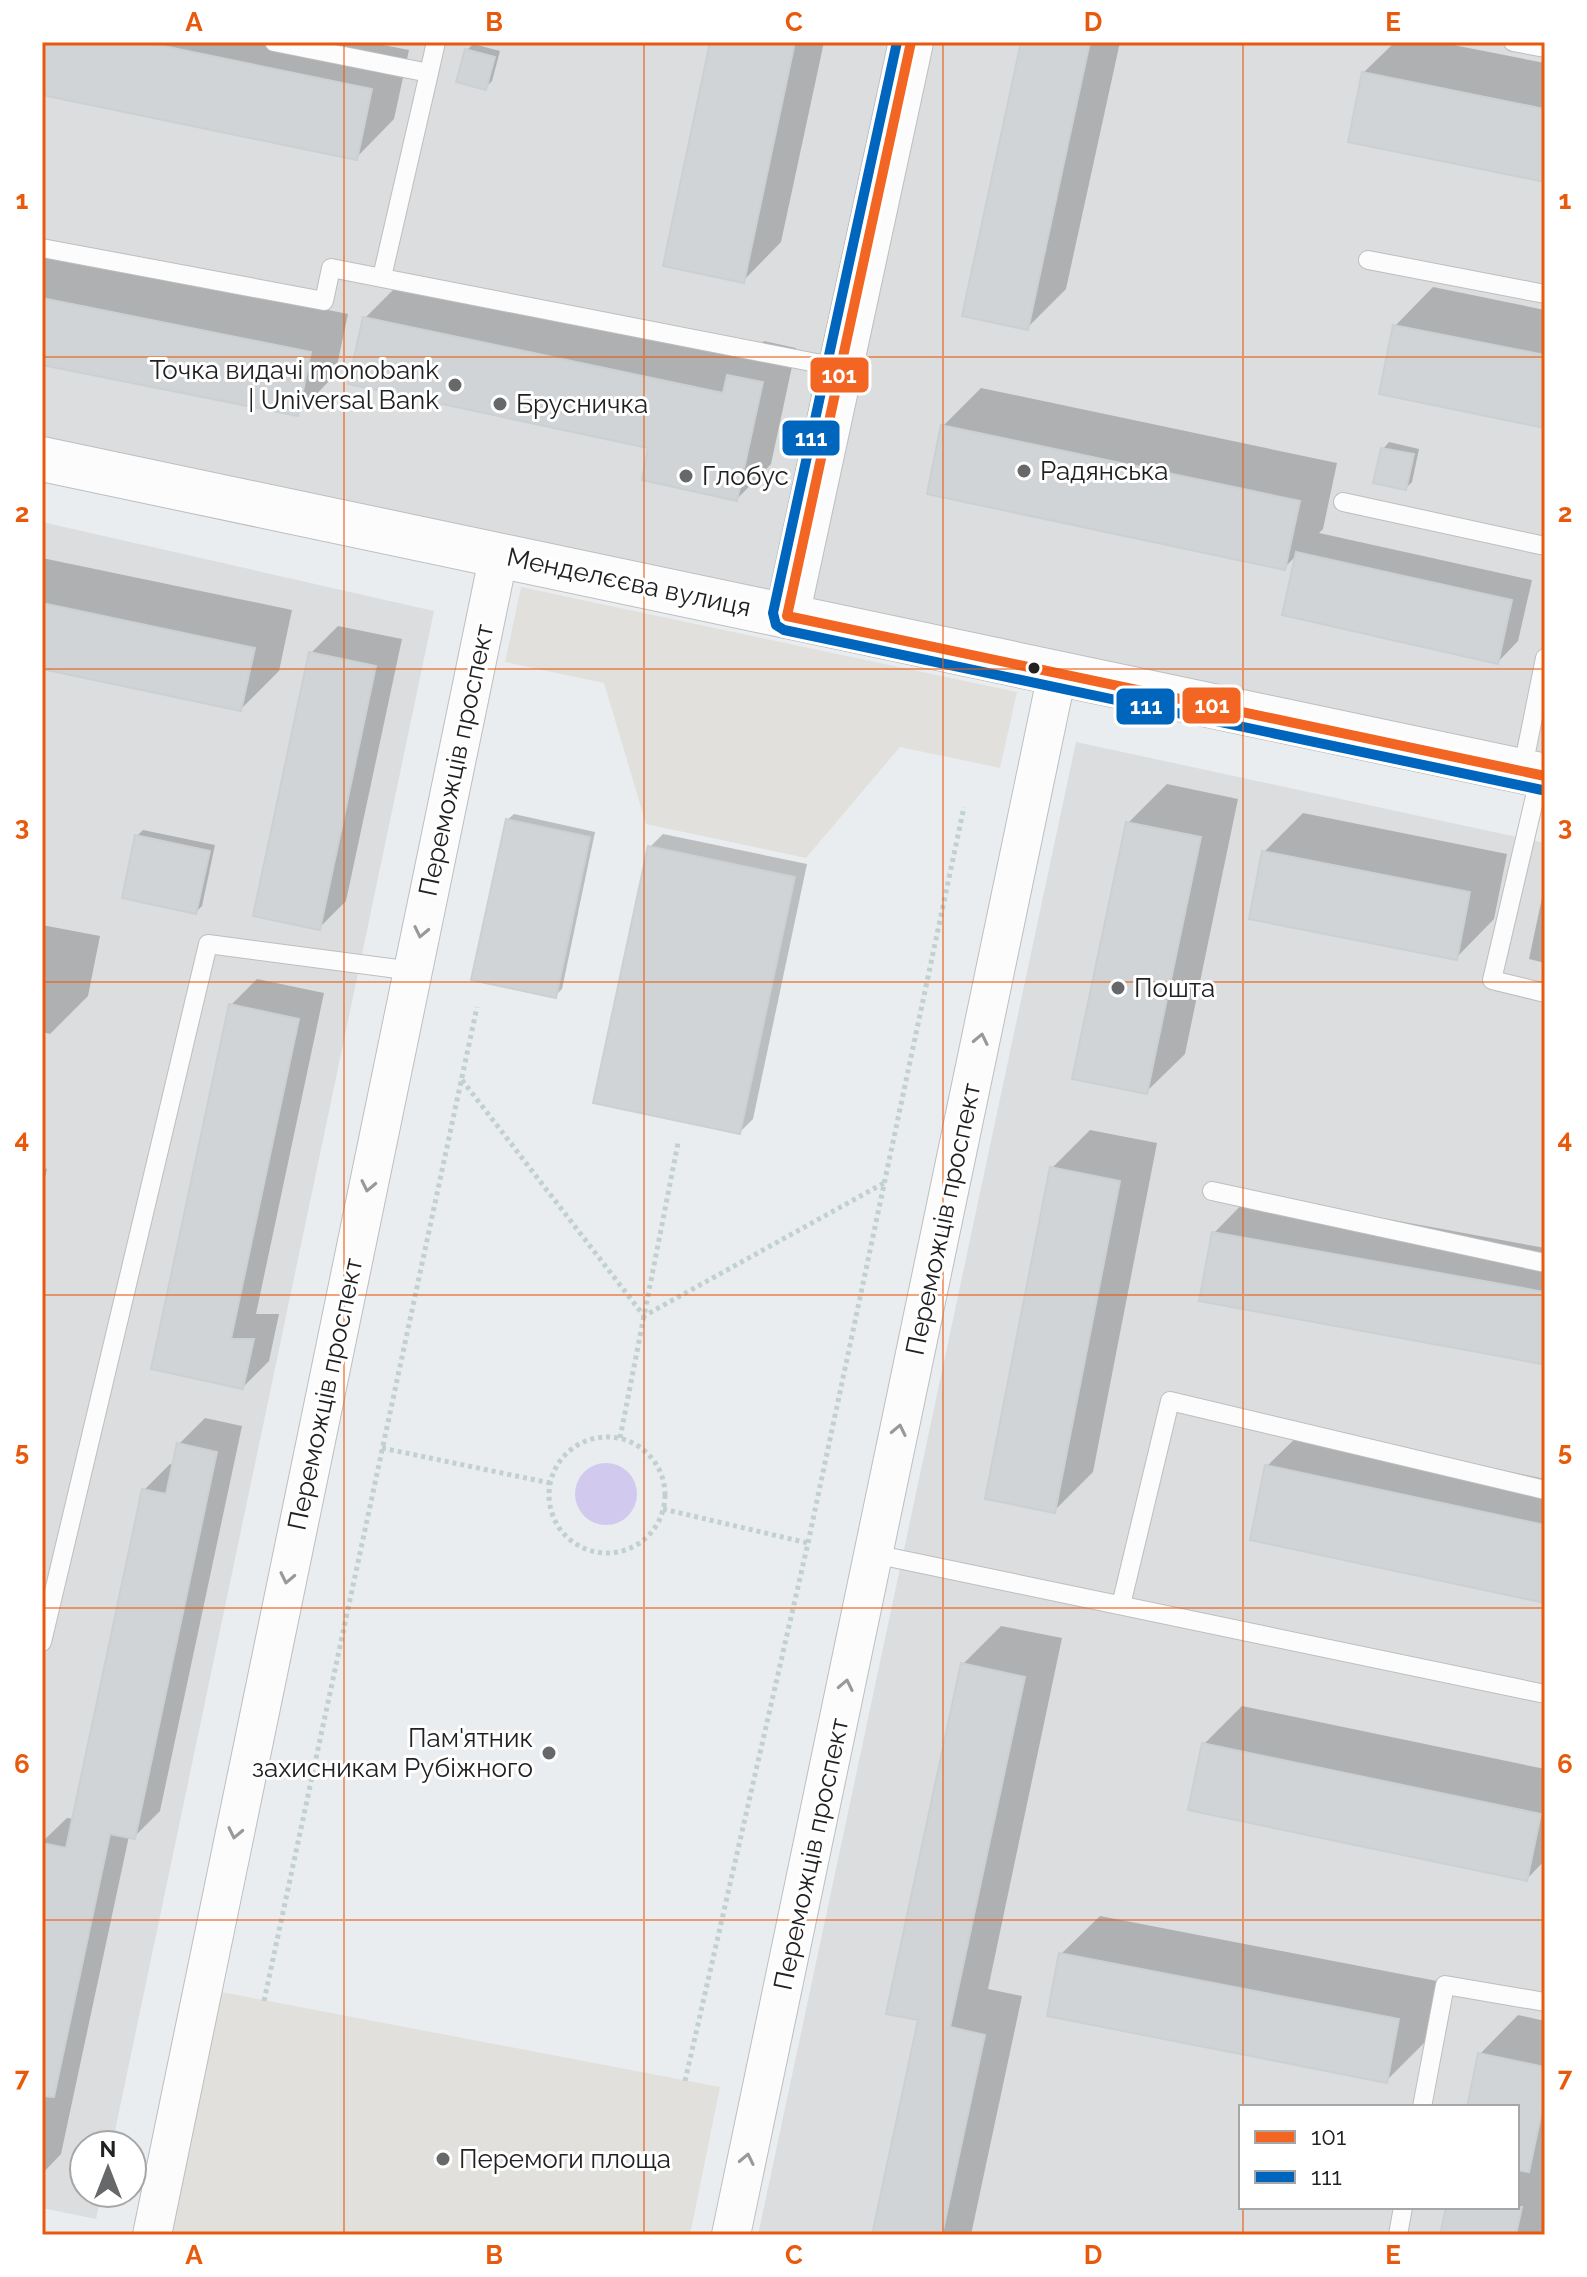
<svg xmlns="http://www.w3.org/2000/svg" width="1587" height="2277" font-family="Raleway,sans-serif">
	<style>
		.residential { fill: #dbddde; fill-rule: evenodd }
		.grass { fill: #d1c9ee }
		.plaza { fill: #e1e0dc }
		.shadow { fill: #0003 }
		.building { fill: #d1d4d6; stroke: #cbd0d2; stroke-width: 2 }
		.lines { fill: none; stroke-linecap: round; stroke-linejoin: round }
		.service-casing { stroke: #bdbebf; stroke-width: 20 }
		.minor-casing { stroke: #bdbebf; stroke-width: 40 }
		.tertiary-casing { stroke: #bdbebf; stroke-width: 46 }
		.path { stroke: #c1d1cf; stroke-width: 5; stroke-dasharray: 4 4; stroke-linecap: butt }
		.service { stroke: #fcfcfd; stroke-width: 18 }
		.minor { stroke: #fcfcfd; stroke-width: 38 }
		.tertiary { stroke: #fcfcfd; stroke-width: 44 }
		.bus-1-casing { stroke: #fff; stroke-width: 16 }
		.bus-2-casing { stroke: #fff; stroke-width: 16 }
		.bus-1 { stroke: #f26522; stroke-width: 10 }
		.bus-2 { stroke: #0065bd; stroke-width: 10 }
		.oneway { stroke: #99999a }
		.grid { fill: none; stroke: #e8590c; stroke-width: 2; stroke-opacity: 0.55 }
		.poi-dot { fill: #676869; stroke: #fff; stroke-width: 3 }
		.bus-dot { fill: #212121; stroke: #fff; stroke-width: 3 }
		.labels { text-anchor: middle; stroke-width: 6; stroke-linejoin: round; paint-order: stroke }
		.poi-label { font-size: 26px; fill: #212121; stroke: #fff; text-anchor: start }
		.street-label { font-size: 26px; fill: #212121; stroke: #fff }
		.line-badge { stroke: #fff; stroke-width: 3 }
		.badge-label { font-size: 22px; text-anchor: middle; font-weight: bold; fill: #fff }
		.neatline { fill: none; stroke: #e8590c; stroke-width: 3 }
		.grid-label { font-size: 26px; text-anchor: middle; font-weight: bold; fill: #e8590c }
	</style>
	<rect width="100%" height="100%" fill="#eaedef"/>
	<g class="residential">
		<polygon points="42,42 889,42 774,595 42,440"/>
		<polygon points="932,42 1545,42 1545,757 812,604"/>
		<polygon points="42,522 434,611 112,2145 84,2145 84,2193 102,2193 96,2219 42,2208"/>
		<path d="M 1076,742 L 1545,843 L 1545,2235 L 758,2235 ZM 1241,2107 L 1517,2107 L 1517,2207 L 1241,2207 Z"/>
	</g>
	<circle class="grass" cx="606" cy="1494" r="31"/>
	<g class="plaza">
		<polygon points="521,587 1017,692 1000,768 900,747 806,858 646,824 604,683 505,662"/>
		<polygon points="216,1991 720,2087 690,2235 166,2235"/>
	</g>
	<g class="shadow">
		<polygon points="42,42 368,42 409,50 394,119 356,158 42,93"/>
		<polygon points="713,42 824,42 781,242 743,281"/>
		<polygon points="1023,42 1120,42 1066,289 1028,327"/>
		<polygon points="1395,42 1438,42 1545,63 1545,179 1363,73"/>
		<polygon points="473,44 500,51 492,81 486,87 467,50"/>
		<polygon points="42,252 348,314 335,375 297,414 42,363"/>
		<polygon points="400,283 747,357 764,341 796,348 771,464 737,499 651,446 365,318"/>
		<polygon points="1433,287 1545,310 1545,426 1395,326"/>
		<polygon points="981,388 1337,463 1323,529 1319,533 1532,580 1518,641 1498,662 1298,554 1284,568 943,426"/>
		<polygon points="1389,442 1419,449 1412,482 1406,488 1383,449"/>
		<polygon points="42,558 292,610 279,671 241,709 42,667"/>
		<polygon points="338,626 402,639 346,901 319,928 311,653"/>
		<polygon points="1167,784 1238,799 1185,1054 1146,1092 1128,823"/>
		<polygon points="1303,813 1507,854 1494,919 1456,958 1264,852"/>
		<polygon points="514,814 595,832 562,989 555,996 507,820"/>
		<polygon points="143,830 215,845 202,906 196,912 137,836"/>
		<polygon points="663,834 807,864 753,1119 740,1132 650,847"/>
		<polygon points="1545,890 1545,963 1529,959 1543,893"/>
		<polygon points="42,925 100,936 88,996 50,1034 42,1032"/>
		<polygon points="257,979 324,993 256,1314 279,1314 269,1361 243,1387 153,1368 231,1005"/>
		<polygon points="1090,1130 1157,1143 1093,1472 1054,1511 1052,1168"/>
		<polygon points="42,1167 47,1169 42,1192"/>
		<polygon points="1252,1194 1545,1248 1545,1358 1541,1362 1214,1233"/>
		<polygon points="205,1418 242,1426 160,1811 134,1837 129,1836 61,2154 42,2174 42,1842 67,1818 74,1819 144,1490 170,1464 174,1465 179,1444"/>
		<polygon points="1306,1428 1545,1479 1545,1601 1267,1466"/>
		<polygon points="1001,1626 1062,1638 988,1989 1022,1996 971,2235 875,2235 921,2019 963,1664"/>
		<polygon points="1242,1706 1545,1769 1545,1860 1527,1879 1204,1744"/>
		<polygon points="1100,1916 1437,1981 1425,2042 1387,2080 1061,1954"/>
		<polygon points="1518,2015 1545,2021 1545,2235 1442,2235 1448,2207 1517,2207 1517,2107 1469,2107 1480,2054"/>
	</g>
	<g class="building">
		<polygon points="42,42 144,42 372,89 357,160 42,95"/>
		<polygon points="710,42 795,42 744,283 663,266"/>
		<polygon points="1021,42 1090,42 1028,330 962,316"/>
		<polygon points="465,49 495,57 486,90 456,82"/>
		<polygon points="1362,72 1545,109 1545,182 1348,142"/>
		<polygon points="42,298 311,352 298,416 42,365"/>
		<polygon points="363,317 723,393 727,375 763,382 737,501 642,480 648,448 348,384"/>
		<polygon points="1393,325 1545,355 1545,428 1379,394"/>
		<polygon points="941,425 1300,501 1285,570 927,494"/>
		<polygon points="1381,448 1414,454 1406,490 1373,483"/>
		<polygon points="1296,552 1512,600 1498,664 1282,615"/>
		<polygon points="42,603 255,648 241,711 42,669"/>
		<polygon points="309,652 376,666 320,930 253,916"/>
		<polygon points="506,819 590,837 556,998 471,980"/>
		<polygon points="1126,822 1201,837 1147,1094 1072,1079"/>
		<polygon points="135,835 210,851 196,914 122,898"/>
		<polygon points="648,846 795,877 740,1134 593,1103"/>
		<polygon points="1262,851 1470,892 1457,960 1249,919"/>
		<polygon points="229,1004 299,1019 231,1339 254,1339 243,1389 151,1369"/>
		<polygon points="1050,1167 1120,1181 1055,1513 985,1499"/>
		<polygon points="1212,1232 1545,1292 1545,1348 1542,1364 1199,1301"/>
		<polygon points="177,1443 217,1452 135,1839 110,1834 54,2097 42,2096 42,1843 66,1848 142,1489 166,1494"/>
		<polygon points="1265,1465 1545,1525 1545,1603 1250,1540"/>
		<polygon points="961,1663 1025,1677 950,2027 985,2035 942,2235 872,2235 918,2020 886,2014"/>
		<polygon points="1202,1743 1541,1814 1527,1881 1188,1810"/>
		<polygon points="1059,1953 1399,2019 1387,2083 1047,2016"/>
		<polygon points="1478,2053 1545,2067 1545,2097 1529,2172 1517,2170 1517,2107 1467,2107"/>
		<polygon points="1446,2207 1522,2207 1516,2235 1440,2235"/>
	</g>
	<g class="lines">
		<g class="service-casing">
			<g id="service">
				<polyline points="274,42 429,73 436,42"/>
				<polyline points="1513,42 1545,48"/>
				<polyline points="42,248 324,301 331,268 842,368"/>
				<polyline points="1368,260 1545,294"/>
				<polyline points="382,277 429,73"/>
				<polyline points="1343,502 1545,546"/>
				<polyline points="1522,772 1545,658"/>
				<polyline points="1540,775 1492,980 1545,993"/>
				<polyline points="1212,1191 1545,1263"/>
				<polyline points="874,1554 1545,1694"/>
				<polyline points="1121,1605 1170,1401 1545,1490"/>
				<polyline points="42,1642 208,944 413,971"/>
				<polyline points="1422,2107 1445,1985 1545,2002"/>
				<polyline points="1398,2235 1403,2207"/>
			</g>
		</g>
		<g class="minor-casing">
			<g id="minor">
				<polyline points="152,2235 499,554"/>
				<polyline points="731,2235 1057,674"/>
			</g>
		</g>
		<g class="tertiary-casing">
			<g id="tertiary">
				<polyline points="42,459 1545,776"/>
				<polyline points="787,616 911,42"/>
			</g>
		</g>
		<g class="path">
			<polyline points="462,1080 644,1316 884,1183"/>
			<circle cx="607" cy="1495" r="58"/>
			<polyline points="620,1438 678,1143"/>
			<polyline points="382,1448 550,1483"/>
			<polyline points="663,1509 808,1543"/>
			<polyline points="264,2001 477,1007"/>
			<polyline points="685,2081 808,1543 964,807"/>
		</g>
		<use href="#service" class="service"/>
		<use href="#minor" class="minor"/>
		<use href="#tertiary" class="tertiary"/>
		<g class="bus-1-casing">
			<polyline id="bus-1" points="911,42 787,616 1545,776"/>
		</g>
		<g class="bus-2-casing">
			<polyline id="bus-2" points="897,42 773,613 776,625 784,630 1542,790"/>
		</g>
		<use href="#bus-1" class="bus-1"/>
		<use href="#bus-2" class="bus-2"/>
	</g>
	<defs><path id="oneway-chevron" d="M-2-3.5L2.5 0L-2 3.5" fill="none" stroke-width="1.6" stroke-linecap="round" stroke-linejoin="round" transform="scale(2)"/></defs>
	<g class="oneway">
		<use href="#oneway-chevron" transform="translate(421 932) rotate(102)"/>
		<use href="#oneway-chevron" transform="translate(981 1039) rotate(-78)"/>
		<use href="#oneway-chevron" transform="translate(368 1186) rotate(102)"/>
		<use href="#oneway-chevron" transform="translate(899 1430) rotate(-78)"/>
		<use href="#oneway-chevron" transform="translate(287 1578) rotate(102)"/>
		<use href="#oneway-chevron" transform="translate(846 1685) rotate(-78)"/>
		<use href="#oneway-chevron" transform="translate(235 1833) rotate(102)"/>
		<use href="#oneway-chevron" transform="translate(747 2159) rotate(-78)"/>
	</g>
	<path class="grid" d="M 344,42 L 344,2235M 644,42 L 644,2235M 943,42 L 943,2235M 1243,42 L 1243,2107M 42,357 L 1545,357M 42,669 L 1545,669M 42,982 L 1545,982M 42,1295 L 1545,1295M 42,1608 L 1545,1608M 42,1920 L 1545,1920M 1243,2207 L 1243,2235"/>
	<g class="poi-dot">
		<circle cx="455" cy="385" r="8"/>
		<circle cx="500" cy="404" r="8"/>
		<circle cx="1024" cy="471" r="8"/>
		<circle cx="686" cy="476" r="8"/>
		<circle cx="1118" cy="988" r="8"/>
		<circle cx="549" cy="1753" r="8"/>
		<circle cx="443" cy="2159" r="8"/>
	</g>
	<circle class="bus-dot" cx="1034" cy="668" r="7"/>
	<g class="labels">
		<g class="poi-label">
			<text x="439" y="379" text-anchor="end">Точка видачі monobank<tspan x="439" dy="30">| Universal Bank</tspan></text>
			<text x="516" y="413">Брусничка</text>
			<text x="1040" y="480">Радянська</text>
			<text x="702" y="485">Глобус</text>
			<text x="1134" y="997">Пошта</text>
			<text x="533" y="1747" text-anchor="end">Пам'ятник<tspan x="533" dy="30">захисникам Рубіжного</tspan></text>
			<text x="459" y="2168">Перемоги площа</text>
		</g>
		<g class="street-label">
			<text transform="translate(629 582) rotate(12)" y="9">Менделєєва вулиця</text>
			<text transform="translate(456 760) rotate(-78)" y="9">Переможців проспект</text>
			<text transform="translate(943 1219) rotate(-78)" y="9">Переможців проспект</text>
			<text transform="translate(325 1394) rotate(-78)" y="9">Переможців проспект</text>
			<text transform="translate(811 1854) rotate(-78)" y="9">Переможців проспект</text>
		</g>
	</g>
	<g class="line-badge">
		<rect x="809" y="356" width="61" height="38" rx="8" fill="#f26522"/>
		<rect x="781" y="419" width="60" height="38" rx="8" fill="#0065bd"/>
		<rect x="1181" y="686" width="61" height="39" rx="8" fill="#f26522"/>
		<rect x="1115" y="687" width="61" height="39" rx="8" fill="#0065bd"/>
	</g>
	<g class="badge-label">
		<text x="839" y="383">101</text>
		<text x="811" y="446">111</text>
		<text x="1212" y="713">101</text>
		<text x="1146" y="714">111</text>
	</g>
	<rect width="1587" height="2277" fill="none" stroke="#ffffff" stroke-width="88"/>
	<rect x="1239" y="2105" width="280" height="104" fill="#ffffff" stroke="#a6a6a6" stroke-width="2"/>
	<rect x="1255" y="2131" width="40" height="12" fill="#f26522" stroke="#a6a6a6" stroke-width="2"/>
	<text x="1311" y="2145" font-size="24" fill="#212121">101</text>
	<rect x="1255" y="2171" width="40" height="12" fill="#0065bd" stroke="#a6a6a6" stroke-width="2"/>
	<text x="1311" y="2185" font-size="24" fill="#212121">111</text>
	<g transform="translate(108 2169)"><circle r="38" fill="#ffffff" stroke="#a6a6a6" stroke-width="2"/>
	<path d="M0-6L14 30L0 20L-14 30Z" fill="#676869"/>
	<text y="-12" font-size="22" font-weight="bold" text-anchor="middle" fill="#212121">N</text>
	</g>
	<rect x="44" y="44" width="1499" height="2189" class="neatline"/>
	<g class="grid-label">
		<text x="194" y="31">A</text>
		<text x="494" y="31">B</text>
		<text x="794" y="31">C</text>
		<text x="1093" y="31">D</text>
		<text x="1393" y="31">E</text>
		<text x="22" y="209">1</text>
		<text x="1565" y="209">1</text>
		<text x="22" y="522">2</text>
		<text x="1565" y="522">2</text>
		<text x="22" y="835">3</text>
		<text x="1565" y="835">3</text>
		<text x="22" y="1148">4</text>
		<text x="1565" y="1148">4</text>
		<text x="22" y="1460">5</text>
		<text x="1565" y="1460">5</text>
		<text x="22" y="1773">6</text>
		<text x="1565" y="1773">6</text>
		<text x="22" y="2086">7</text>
		<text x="1565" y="2086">7</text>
		<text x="194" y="2264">A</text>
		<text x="494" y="2264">B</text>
		<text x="794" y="2264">C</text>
		<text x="1093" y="2264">D</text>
		<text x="1393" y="2264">E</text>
	</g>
</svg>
